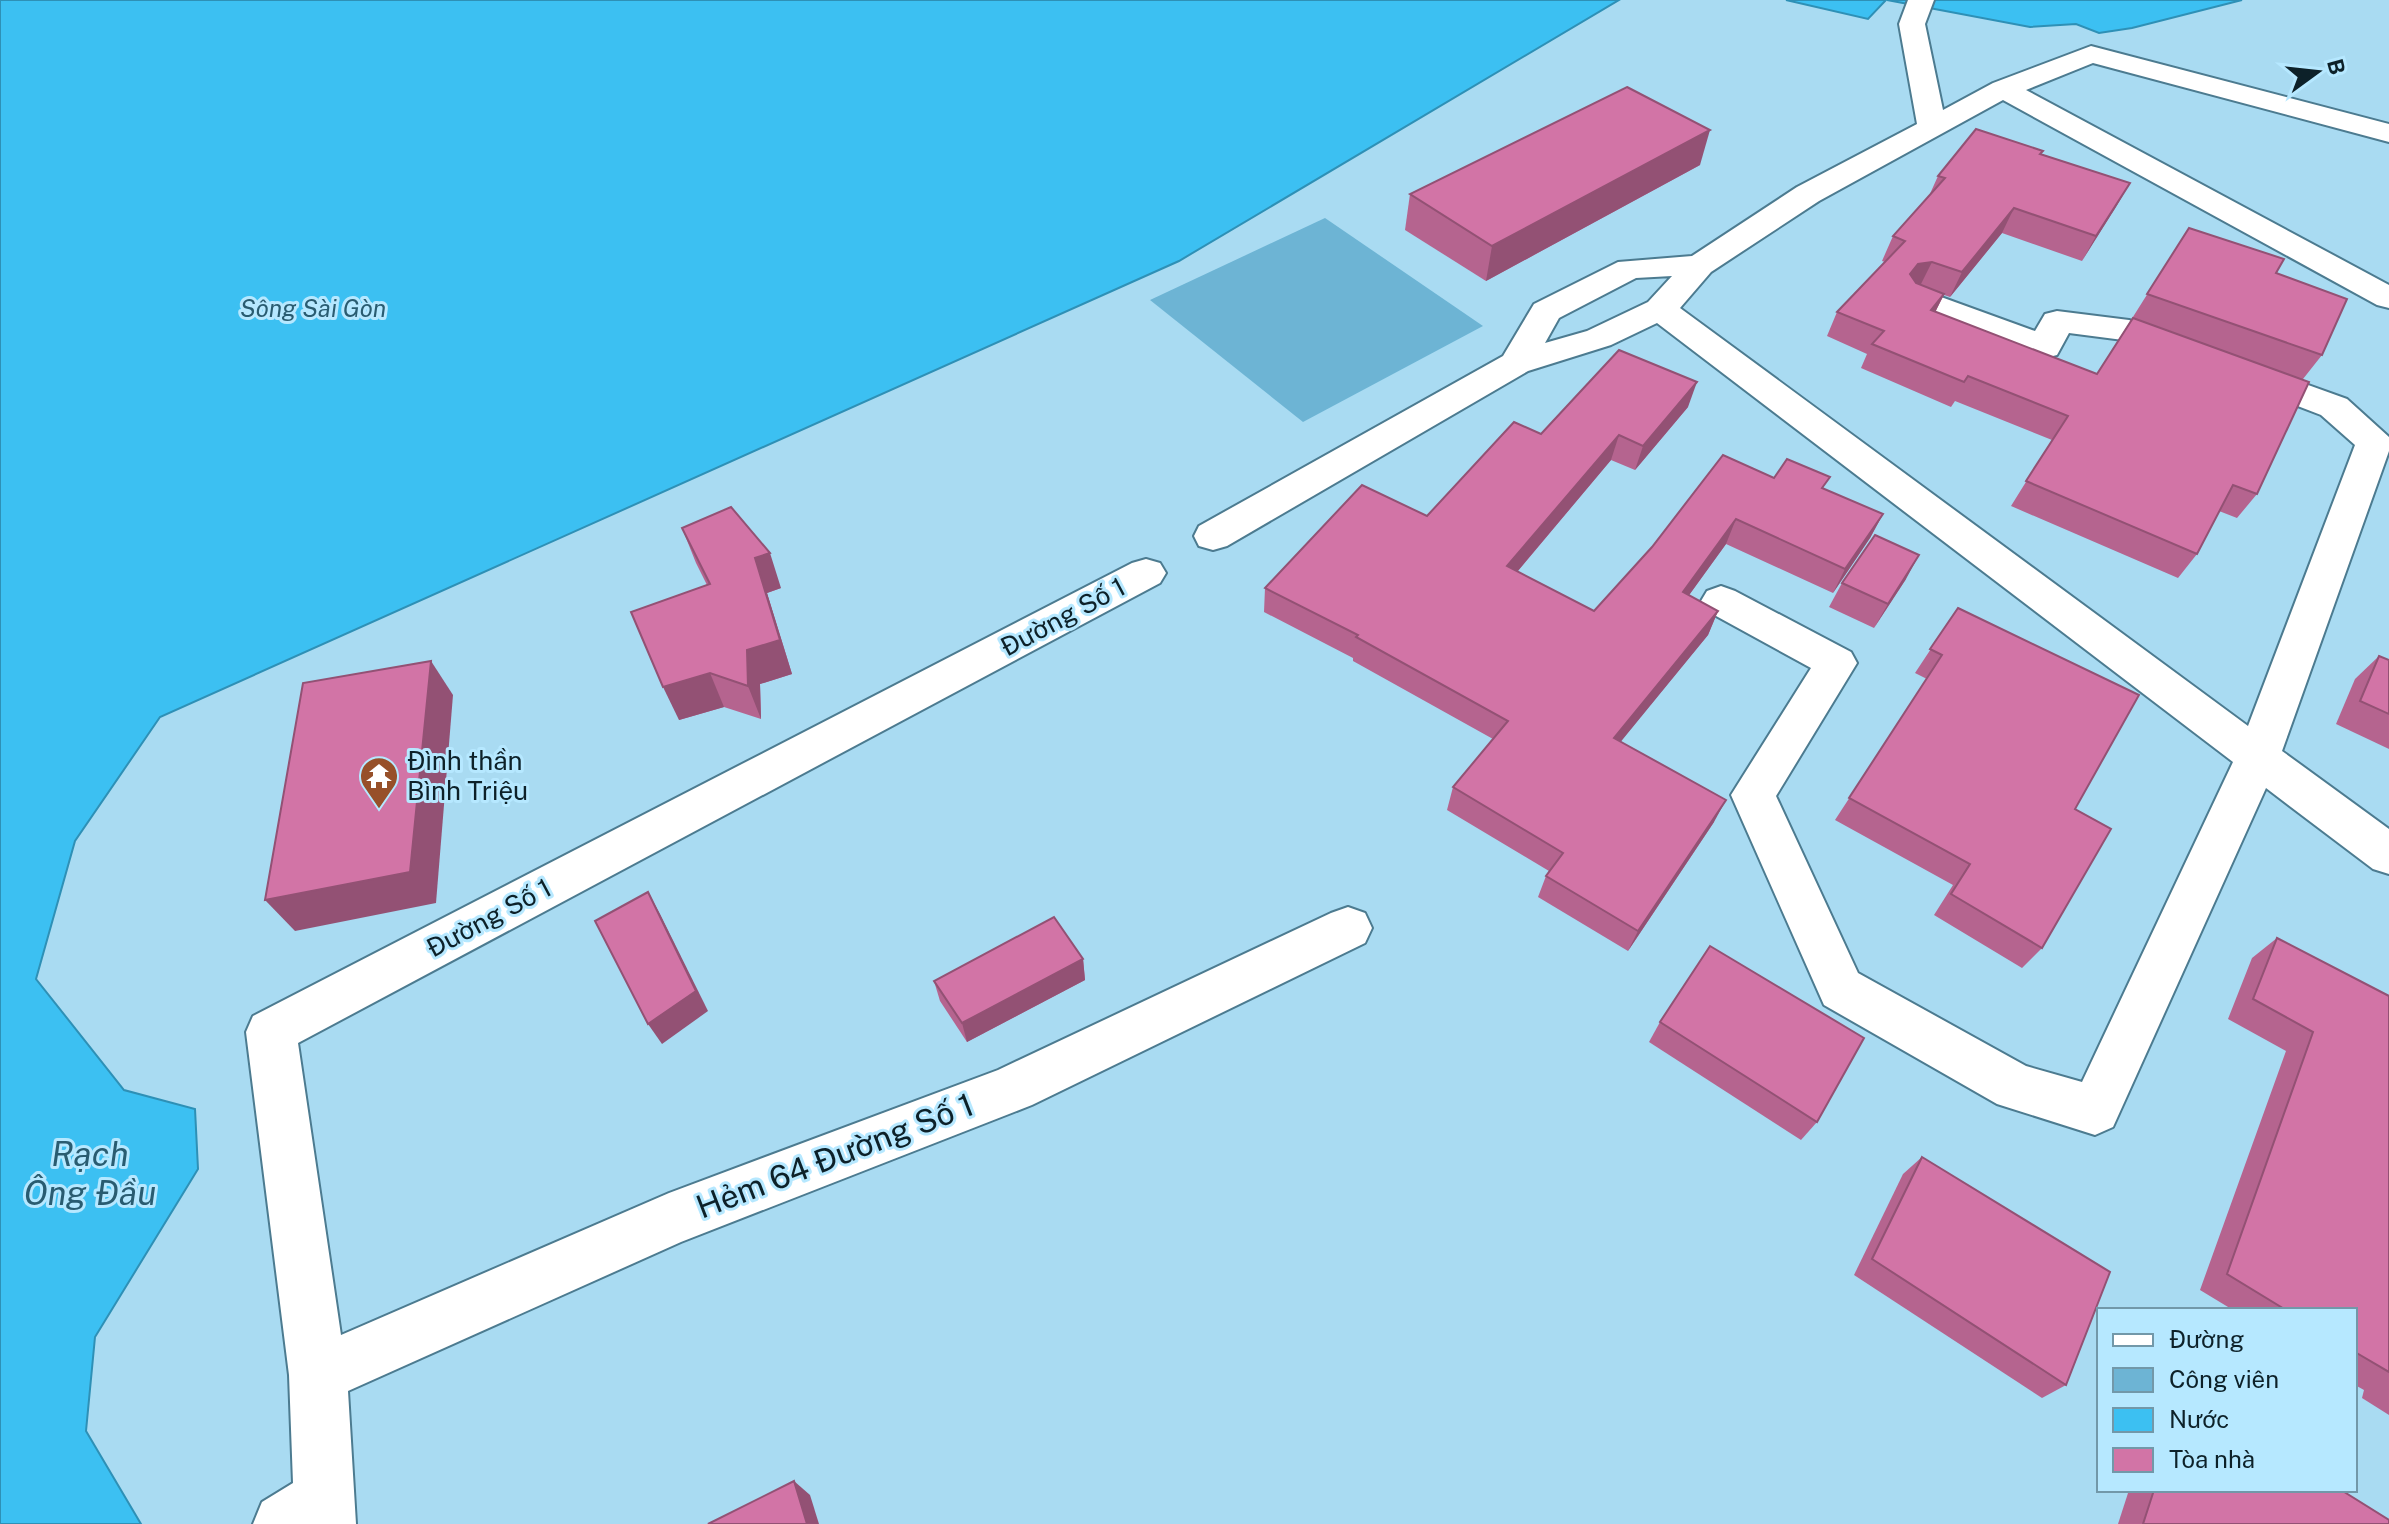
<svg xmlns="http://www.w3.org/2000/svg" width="2389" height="1524" font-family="'Public Sans',sans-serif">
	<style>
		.green { fill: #6db4d4 }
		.water { fill: #3cc0f2; stroke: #2e90b6; stroke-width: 2 }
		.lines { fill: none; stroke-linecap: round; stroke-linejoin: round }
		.minor-casing { stroke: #4c7b90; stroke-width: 4 }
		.minor { fill: #fff; fill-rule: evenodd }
		.wall { fill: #b5648f }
		.shaded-wall { fill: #935174 }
		.building { fill: #d274a6; stroke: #935174; stroke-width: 2 }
		.labels { text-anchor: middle; stroke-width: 6; stroke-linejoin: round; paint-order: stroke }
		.far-water-label { font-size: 24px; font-style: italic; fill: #295c71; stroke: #b6e8ff }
		.street-label { font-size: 26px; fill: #0d2129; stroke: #b6e8ff }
		.poi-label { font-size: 26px; fill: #0d2129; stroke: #b6e8ff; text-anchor: start }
		.near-street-label { font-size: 32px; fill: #0d2129; stroke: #b6e8ff }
		.near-water-label { font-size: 34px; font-style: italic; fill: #295c71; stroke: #b6e8ff }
	</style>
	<rect width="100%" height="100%" fill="#a9dbf2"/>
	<polygon class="green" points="1325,218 1483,326 1303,422 1150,300"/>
	<g class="water">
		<polygon points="0,0 1619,0 1179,261 160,717 75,841 36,979 124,1090 195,1109 198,1169 95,1337 86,1431 141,1524 0,1524"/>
		<polygon points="1786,0 1886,0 1868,19"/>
		<polygon points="1887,0 2242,0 2132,28 2099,33 2076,24 2030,27"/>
	</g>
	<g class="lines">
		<g class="minor-casing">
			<g id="minor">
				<path d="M 1908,0 L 1934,0 L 1925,24 L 1943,110 L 1993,83 L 2091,46 L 2389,124 L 2389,142 L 2093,63 L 2026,90 L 2389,285 L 2389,308 L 2377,305 L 2003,100 L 1819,201 L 1711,272 L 1680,308 L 2248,726 L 2355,445 L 2321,415 L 2235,382 L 2230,374 L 2235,366 L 2247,363 L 2347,399 L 2389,437 L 2389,451 L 2282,751 L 2389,829 L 2389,874 L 2373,869 L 2266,788 L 2113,1127 L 2095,1135 L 1997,1104 L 1824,1005 L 1731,795 L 1811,668 L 1707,611 L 1701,601 L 1707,591 L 1721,586 L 1735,591 L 1851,652 L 1857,663 L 1776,796 L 1858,973 L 2026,1066 L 2082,1082 L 2233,762 L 1657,323 L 1611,345 L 1528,371 L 1227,546 L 1213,550 L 1199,546 L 1194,536 L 1199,526 L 1503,356 L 1534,304 L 1618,262 L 1692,256 L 1797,187 L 1917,124 L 1899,24 ZM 1672,276 L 1648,302 L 1587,331 L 1545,343 L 1559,318 L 1636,278 Z"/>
				<polygon points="1919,289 2035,331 2045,314 2057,311 2129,320 2195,342 2200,350 2195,358 2183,361 2123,340 2069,333 2057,355 2045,358 1907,306 1902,299 1907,292"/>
				<polygon points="1146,559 1160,563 1166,573 1160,583 298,1043 341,1335 669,1193 998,1070 1331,913 1348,907 1365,913 1372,928 1365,943 1032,1105 681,1242 348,1391 356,1524 253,1524 262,1502 293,1483 289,1375 246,1032 253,1016 1132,563"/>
			</g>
		</g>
		<use href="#minor" class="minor"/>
	</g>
	<g class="wall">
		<polygon points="2041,154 2130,183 2082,261 2002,233 1950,297 1944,295 1935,312 2097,374 2189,228 2276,273 2322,355 2303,379 2257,494 2237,518 2219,511 2197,554 2178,578 2011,506 2052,440 1955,401 1951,407 1861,368 1867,354 1827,336 1837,312 1885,262 1882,261 1893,236 1929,196 1938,176"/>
		<polygon points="1700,165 1486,281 1405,230 1410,194"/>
		<polygon points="1688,407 1635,470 1611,460 1517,572 1594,611 1774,478 1824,489 1883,514 1870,538 1833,593 1726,544 1689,595 1718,611 1708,635 1620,742 1714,822 1628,951 1538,897 1546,876 1549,871 1447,810 1453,787 1493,739 1353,661 1353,658 1264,612 1265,588 1427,516 1541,434"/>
		<polygon points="682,528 781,588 767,593 792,674 760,684 761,719 724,707 679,720 707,585 696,563"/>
		<polygon points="1906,579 1874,628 1829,607 1842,583"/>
		<polygon points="1958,608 2075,809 2042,948 2022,968 1934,915 1953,885 1835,820 1927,679 1915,673"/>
		<polygon points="2379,656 2389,660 2389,749 2336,724 2355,679"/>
		<polygon points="2277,938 2389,996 2389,1415 2362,1398 2364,1390 2355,1385 2355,1310 2233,1310 2200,1290 2286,1051 2228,1019 2252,958"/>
		<polygon points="1083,959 1085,980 967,1042 940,1001 934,981"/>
		<polygon points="1660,1022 1817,1122 1801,1140 1649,1042"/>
		<polygon points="1922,1157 2066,1385 2042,1398 1854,1275 1903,1174"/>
		<polygon points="2129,1490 2341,1490 2389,1524 2118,1524"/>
	</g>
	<g class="shaded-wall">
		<polygon points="1710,130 1700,165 1486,281 1492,246"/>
		<polygon points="2130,183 2116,207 2082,261 2096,236"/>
		<polygon points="2014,208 2002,233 1950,297 1962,272"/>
		<polygon points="1932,262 1920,286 1906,289 1910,274 1918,264"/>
		<polygon points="1944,294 1932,319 1931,310"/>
		<polygon points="1697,382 1688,407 1635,470 1643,446"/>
		<polygon points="1619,435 1611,460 1501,591 1507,566"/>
		<polygon points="1883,514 1870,538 1833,593 1845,569"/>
		<polygon points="1736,519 1726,544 1674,616 1683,592"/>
		<polygon points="770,553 781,588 767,593 792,674 760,684 761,719 748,686 747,650 755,558"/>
		<polygon points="1919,555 1906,579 1874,628 1888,604"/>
		<polygon points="1718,611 1708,635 1605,761 1614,738"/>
		<polygon points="431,661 453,695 436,903 295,931 265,900"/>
		<polygon points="710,673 724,707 679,720 663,687"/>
		<polygon points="1726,800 1714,822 1628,951 1638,931"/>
		<polygon points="648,892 660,914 708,1011 662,1044 648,1024"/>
		<polygon points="1083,959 1085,980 967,1042 962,1023"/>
		<polygon points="794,1481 810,1495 819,1524 807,1524"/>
	</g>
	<g class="building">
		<polygon points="1627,87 1710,130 1492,246 1410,194"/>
		<polygon points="1976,129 2043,151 2040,154 2130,183 2096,236 2014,208 1962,272 1932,262 1918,264 1910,274 1916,283 1944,294 1931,310 2097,374 2133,318 2309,382 2257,494 2233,485 2197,554 2026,481 2068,416 1968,376 1964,382 1872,344 1884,331 1837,312 1905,241 1893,236 1945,178 1938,176"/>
		<polygon points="2189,228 2284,259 2276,273 2347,299 2322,355 2147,294"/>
		<polygon points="1619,350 1697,382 1643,446 1619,435 1507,566 1594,611 1652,547 1723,455 1774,478 1787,459 1830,477 1822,488 1883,514 1845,569 1736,519 1683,592 1718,611 1614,738 1726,800 1638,931 1546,876 1563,853 1453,787 1508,721 1356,637 1358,635 1265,588 1362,485 1427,516 1514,422 1541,434"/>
		<polygon points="731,507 770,553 755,558 780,640 747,650 748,686 710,673 663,687 631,612 710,584 682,528"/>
		<polygon points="1875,535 1919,555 1888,604 1842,583"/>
		<polygon points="1958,608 2139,695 2075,809 2111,829 2042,948 1951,894 1970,864 1849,798 1942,655 1930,649"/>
		<polygon points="2379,656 2389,660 2389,714 2360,701"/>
		<polygon points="431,661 410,872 265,900 303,683"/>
		<polygon points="648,892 696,991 648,1024 595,921"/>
		<polygon points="1054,917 1083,959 962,1023 934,981"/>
		<polygon points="2277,938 2389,996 2389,1372 2355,1352 2355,1310 2286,1310 2227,1274 2313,1032 2253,999"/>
		<polygon points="1710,946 1864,1038 1817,1122 1660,1022"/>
		<polygon points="1922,1157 2110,1272 2066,1385 1872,1259"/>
		<polygon points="794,1481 807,1524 708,1524"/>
		<polygon points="2154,1490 2341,1490 2389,1520 2389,1524 2143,1524"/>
	</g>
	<defs>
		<g id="temple-pin" transform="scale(2)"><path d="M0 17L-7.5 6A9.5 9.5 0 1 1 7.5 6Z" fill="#975029" stroke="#b6e8ff"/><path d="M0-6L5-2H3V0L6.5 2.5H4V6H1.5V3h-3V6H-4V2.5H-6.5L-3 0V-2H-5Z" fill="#fff"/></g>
	</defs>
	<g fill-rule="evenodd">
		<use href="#temple-pin" x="379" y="776"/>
	</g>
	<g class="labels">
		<g class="far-water-label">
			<text x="313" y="317">Sông Sài Gòn</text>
		</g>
		<g class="street-label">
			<text transform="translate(1063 617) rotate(-28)" y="9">Đường Số 1</text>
			<text transform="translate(489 918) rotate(-28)" y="9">Đường Số 1</text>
		</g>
		<g class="poi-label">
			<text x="407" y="770">Đình thần<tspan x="407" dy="30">Bình Triệu</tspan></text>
		</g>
		<g class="near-street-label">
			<text transform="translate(835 1156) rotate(-21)" y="11">Hẻm 64 Đường Số 1</text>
		</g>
		<g class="near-water-label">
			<text x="90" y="1166">Rạch<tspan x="90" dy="39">Ông Đầu</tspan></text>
		</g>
	</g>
	<rect x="2097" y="1308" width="260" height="184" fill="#b6e8ff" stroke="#7298a9" stroke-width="2"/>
	<rect x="2113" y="1334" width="40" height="12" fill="#ffffff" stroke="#7298a9" stroke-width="2"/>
	<text x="2169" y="1348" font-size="24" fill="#0d2129">Đường</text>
	<rect x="2113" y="1368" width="40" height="24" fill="#6db4d4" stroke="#7298a9" stroke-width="2"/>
	<text x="2169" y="1388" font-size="24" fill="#0d2129">Công viên</text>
	<rect x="2113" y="1408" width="40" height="24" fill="#3cc0f2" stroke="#7298a9" stroke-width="2"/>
	<text x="2169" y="1428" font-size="24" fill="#0d2129">Nước</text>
	<rect x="2113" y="1448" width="40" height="24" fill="#d274a6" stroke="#7298a9" stroke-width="2"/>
	<text x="2169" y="1468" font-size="24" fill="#0d2129">Tòa nhà</text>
	<g transform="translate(2317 72) rotate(75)" stroke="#b6e8ff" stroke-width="6" paint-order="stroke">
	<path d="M0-6L14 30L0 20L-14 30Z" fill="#0d2129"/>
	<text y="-12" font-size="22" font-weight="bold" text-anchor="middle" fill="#0d2129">B</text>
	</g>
</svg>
